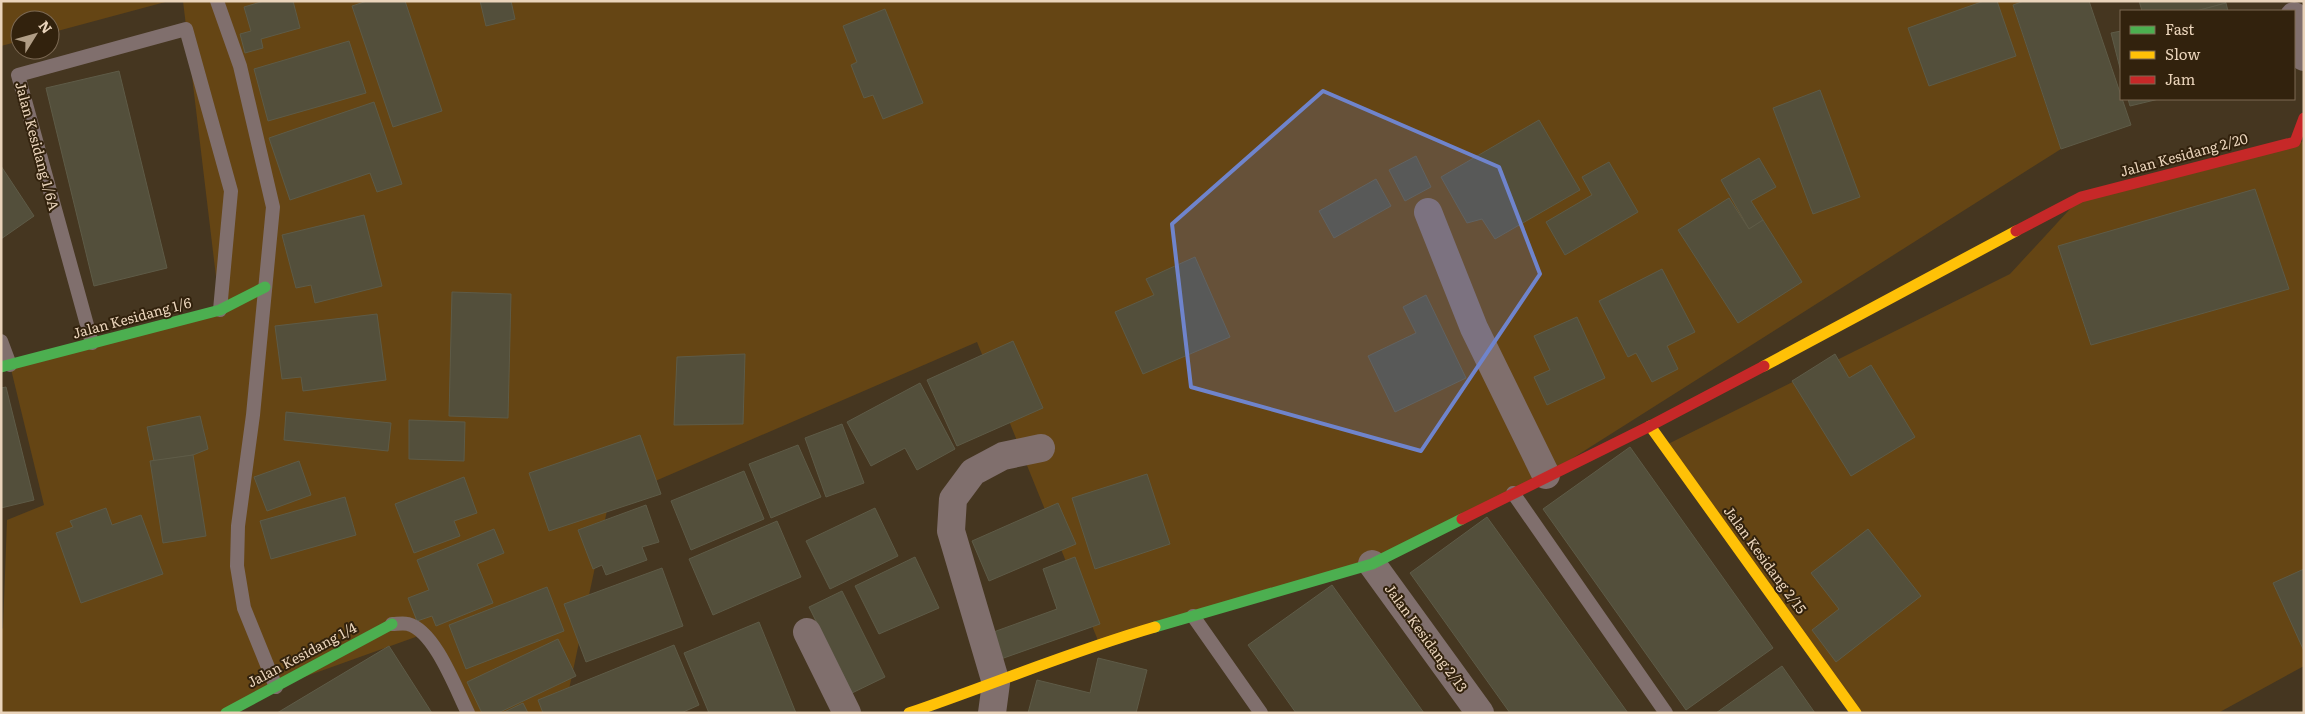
<svg xmlns="http://www.w3.org/2000/svg" width="2305" height="714" font-family="Literata,serif">
	<style>
		.green { fill: #654514 }
		.building { fill: #534f3b; stroke: #5e5b47 }
		.lines { fill: none; stroke-linecap: round; stroke-linejoin: round }
		.lane { stroke: #806f6d; stroke-width: 14 }
		.street { stroke: #806f6d; stroke-width: 28 }
		.fast { stroke: #4caf50; stroke-width: 11 }
		.slow { stroke: #ffc107; stroke-width: 11 }
		.jam { stroke: #c62828; stroke-width: 11 }
		.marked { fill: #6f84cc; fill-opacity: 0.2; stroke: #6f84cc; stroke-width: 4; stroke-linejoin: round }
		.labels { text-anchor: middle; stroke-width: 4; stroke-linejoin: round; paint-order: stroke }
		.street-label { font-size: 14px; fill: #ead4bb; stroke: #32220d }
	</style>
	<rect width="100%" height="100%" fill="#453620"/>
	<g class="green">
		<polygon points="1,1 169,1 50,33 50,20 20,20 20,41 1,46"/>
		<polygon points="183,1 2061,1 2061,149 1546,475 1372,564 1099,643 977,342 609,501 564,713 465,713 424,634 276,687 226,713 1,713 1,630 3,628 7,520 44,505 10,365 220,310"/>
		<polygon points="2304,141 2304,666 2218,713 1856,713 1664,446 2010,274 2081,197"/>
	</g>
	<g class="building">
		<polygon points="264,1 293,1 300,28 261,39 263,48 245,53 240,34 251,31 244,7"/>
		<polygon points="367,1 405,1 442,111 393,127 352,6"/>
		<polygon points="480,1 511,1 515,19 486,26"/>
		<polygon points="1984,1 1997,1 2016,56 1929,86 1908,28"/>
		<polygon points="2024,1 2089,1 2131,125 2061,149 2013,5"/>
		<polygon points="2139,1 2225,1 2226,3 2196,11 2142,11"/>
		<polygon points="2226,3 2228,11 2196,11"/>
		<polygon points="885,9 923,103 883,119 873,95 864,98 851,65 857,62 843,26"/>
		<polygon points="2121,31 2121,72 2111,33"/>
		<polygon points="349,41 366,93 268,121 254,69"/>
		<polygon points="119,71 167,268 94,286 46,88"/>
		<polygon points="1820,90 1860,197 1813,214 1773,108"/>
		<polygon points="2128,99 2159,99 2130,106"/>
		<polygon points="374,102 402,184 377,192 370,173 290,200 269,138"/>
		<polygon points="1539,120 1580,190 1495,239 1482,219 1467,223 1441,177"/>
		<polygon points="1416,156 1431,187 1405,201 1389,170"/>
		<polygon points="1759,158 1776,187 1751,201 1763,220 1749,229 1721,180"/>
		<polygon points="1609,162 1638,212 1565,255 1546,222 1592,195 1582,177"/>
		<polygon points="1,166 34,216 1,239"/>
		<polygon points="1376,179 1391,206 1334,238 1319,211"/>
		<polygon points="2255,189 2289,289 2091,345 2058,246"/>
		<polygon points="1729,198 1749,229 1763,220 1802,282 1738,323 1678,230"/>
		<polygon points="364,215 382,286 315,303 311,285 296,288 282,235"/>
		<polygon points="1195,257 1230,337 1143,374 1115,312 1154,295 1146,279"/>
		<polygon points="1662,269 1695,332 1667,346 1678,369 1652,382 1636,353 1628,357 1599,301"/>
		<polygon points="452,292 511,294 508,418 449,416"/>
		<polygon points="1426,295 1466,378 1395,412 1368,356 1416,333 1403,307"/>
		<polygon points="377,314 386,380 303,391 301,377 282,379 275,326"/>
		<polygon points="1577,317 1605,378 1547,405 1534,377 1550,370 1534,336"/>
		<polygon points="1013,341 1043,408 957,446 927,380"/>
		<polygon points="745,354 743,424 674,425 677,357"/>
		<polygon points="1835,354 1849,378 1871,365 1915,437 1851,476 1792,381"/>
		<polygon points="920,383 955,449 917,470 905,448 871,466 847,422"/>
		<polygon points="6,387 34,500 1,508 1,388"/>
		<polygon points="286,412 391,423 388,451 284,440"/>
		<polygon points="200,416 208,449 193,455 154,461 147,427"/>
		<polygon points="409,420 465,422 464,461 409,459"/>
		<polygon points="842,424 864,483 826,497 805,438"/>
		<polygon points="640,435 661,494 549,531 529,473"/>
		<polygon points="798,445 821,497 771,518 749,464"/>
		<polygon points="1630,447 1773,648 1686,710 1543,509"/>
		<polygon points="193,455 206,536 163,543 150,461"/>
		<polygon points="299,461 311,495 267,511 254,477"/>
		<polygon points="744,471 764,519 691,550 671,501"/>
		<polygon points="1147,474 1170,544 1095,569 1072,498"/>
		<polygon points="464,477 477,513 454,521 460,536 414,553 395,504"/>
		<polygon points="345,497 356,535 271,559 260,521"/>
		<polygon points="1058,503 1076,544 989,581 972,541"/>
		<polygon points="646,505 659,542 642,547 647,560 606,575 602,565 593,569 578,530"/>
		<polygon points="106,508 112,525 141,515 163,574 81,603 56,533 73,527 70,521"/>
		<polygon points="875,508 898,556 830,589 806,541"/>
		<polygon points="1487,517 1628,713 1510,713 1410,573"/>
		<polygon points="777,521 801,577 713,615 689,559"/>
		<polygon points="494,529 504,553 477,564 493,603 436,626 432,616 417,621 408,598 429,590 417,560"/>
		<polygon points="1868,529 1921,596 1836,662 1812,630 1839,609 1811,573"/>
		<polygon points="915,557 939,608 879,634 855,586"/>
		<polygon points="1075,557 1100,624 998,660 988,634 1057,609 1043,569"/>
		<polygon points="662,568 683,626 586,662 564,604"/>
		<polygon points="2304,569 2304,651 2273,583"/>
		<polygon points="1332,585 1424,713 1296,713 1248,645"/>
		<polygon points="547,587 564,631 466,669 449,625"/>
		<polygon points="842,591 885,677 852,693 809,607"/>
		<polygon points="759,622 796,713 709,713 684,653"/>
		<polygon points="558,639 576,676 498,713 482,713 467,682"/>
		<polygon points="674,645 699,705 681,713 543,713 538,700"/>
		<polygon points="389,646 432,713 277,713"/>
		<polygon points="1098,658 1147,670 1136,713 1028,713 1037,680 1090,693"/>
		<polygon points="1782,666 1815,713 1716,713"/>
		<polygon points="523,703 528,713 502,713"/>
	</g>
	<g class="lines">
		<g class="lane">
			<polyline points="217,1 240,66 273,207 253,415 238,526 237,566 244,608 276,687"/>
			<polyline points="1,341 10,365"/>
			<polyline points="92,343 18,75 186,29 231,191 220,310"/>
			<polyline points="1513,493 1666,713"/>
			<polyline points="1193,616 1261,713"/>
			<path d="M 392,624 C 397,624 403,623 408,624 C 435,631 456,689 468,713"/>
		</g>
		<g class="street">
			<polyline points="2294,16 2304,57"/>
			<polyline points="1428,212 1474,328 1546,475"/>
			<polyline points="1372,564 1480,713"/>
			<polyline points="807,632 847,713"/>
			<polyline points="992,713 996,683 951,531 953,499 973,472 1003,456 1041,448"/>
		</g>
		<g class="fast">
			<polyline points="1,367 220,310 265,287"/>
			<polyline points="1155,627 1372,564 1462,519"/>
			<polyline points="226,713 392,624"/>
		</g>
		<g class="slow">
			<polyline points="1764,366 2016,231"/>
			<polyline points="1650,426 1856,713"/>
			<path d="M 909,713 C 991,685 1072,651 1155,627"/>
		</g>
		<g class="jam">
			<polyline points="2016,231 2081,197 2295,142 2304,118"/>
			<polyline points="1462,519 1650,426 1764,366"/>
		</g>
	</g>
	<path class="marked" d="M 1323,91 L 1499,167 L 1540,274 L 1421,451 L 1191,387 L 1172,224 Z"/>
	<g class="labels">
		<g class="street-label">
			<text transform="translate(37 146) rotate(75)" y="5">Jalan Kesidang 1/6A</text>
			<text transform="translate(2184 155) rotate(-15)" y="5">Jalan Kesidang 2/20</text>
			<text transform="translate(132 318) rotate(-15)" y="5">Jalan Kesidang 1/6</text>
			<text transform="translate(1765 560) rotate(54)" y="5">Jalan Kesidang 2/15</text>
			<text transform="translate(1426 638) rotate(54)" y="5">Jalan Kesidang 2/13</text>
			<text transform="translate(302 655) rotate(-28)" y="5">Jalan Kesidang 1/4</text>
		</g>
	</g>
	<rect width="2305" height="714" fill="none" stroke="#ead4bb" stroke-width="5"/>
	<rect x="2120" y="10" width="175" height="90" fill="#32220d" stroke="#7c6953"/>
	<rect x="2130" y="26" width="25" height="8" fill="#4caf50" stroke="#7c6953"/>
	<text x="2165" y="35" font-size="15" fill="#ead4bb">Fast</text>
	<rect x="2130" y="51" width="25" height="8" fill="#ffc107" stroke="#7c6953"/>
	<text x="2165" y="60" font-size="15" fill="#ead4bb">Slow</text>
	<rect x="2130" y="76" width="25" height="8" fill="#c62828" stroke="#7c6953"/>
	<text x="2165" y="85" font-size="15" fill="#ead4bb">Jam</text>
	<g transform="translate(35 35) rotate(53)"><circle r="24" fill="#32220d" stroke="#7c6953"/>
	<path d="M0-4L9 19L0 12L-9 19Z" fill="#b09d85"/>
	<text y="-8" font-size="14" font-weight="bold" text-anchor="middle" fill="#ead4bb">N</text>
	</g>
</svg>
